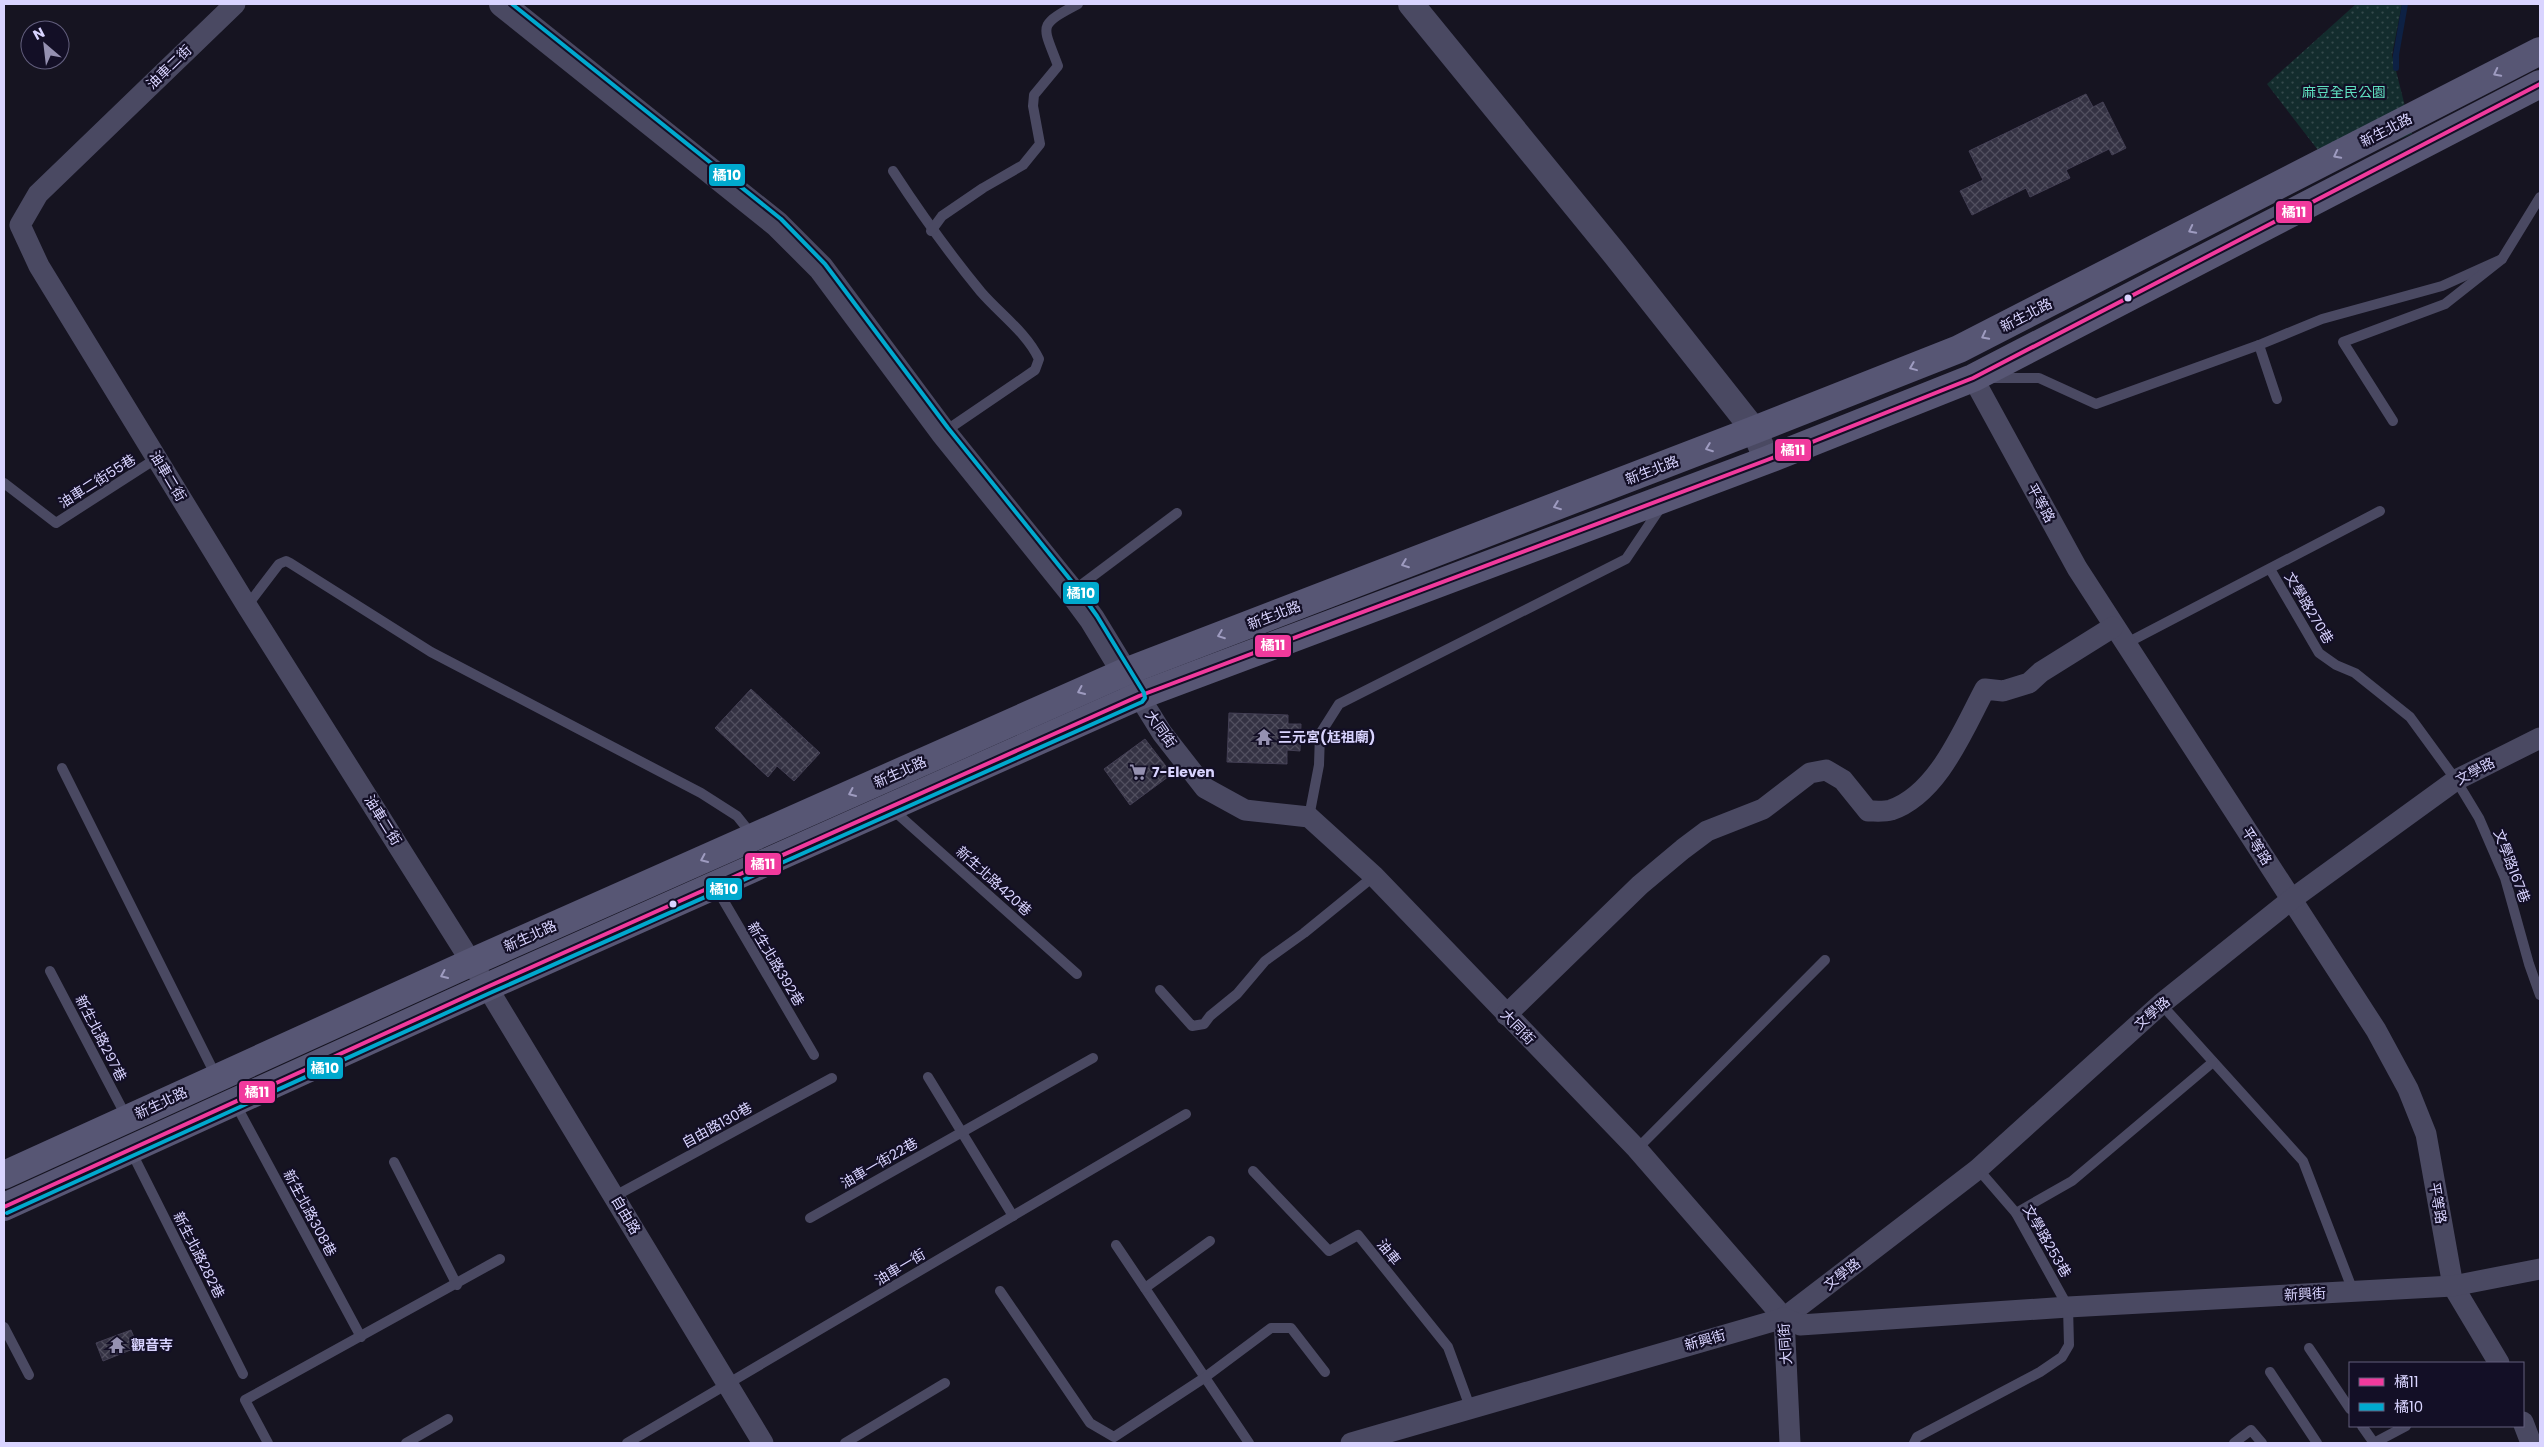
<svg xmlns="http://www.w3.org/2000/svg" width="2544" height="1447" font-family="Poppins,'Noto Sans TC',sans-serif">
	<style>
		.park { fill: url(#park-dots) }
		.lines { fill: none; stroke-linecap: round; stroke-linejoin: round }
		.stream { stroke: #0d2144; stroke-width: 6 }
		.building { fill: url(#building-cross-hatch); stroke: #433f54 }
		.service { stroke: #4a4962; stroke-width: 10 }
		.minor { stroke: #4a4962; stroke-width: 21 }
		.tertiary { stroke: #4a4962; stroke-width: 26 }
		.secondary { stroke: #575674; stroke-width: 28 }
		.bus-1-casing { stroke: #130f26; stroke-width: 8 }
		.bus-2-casing { stroke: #130f26; stroke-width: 8 }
		.bus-1 { stroke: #f13a9d; stroke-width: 4 }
		.bus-2 { stroke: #00a9ce; stroke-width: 4 }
		.oneway { stroke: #9e9bc0 }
		.bus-dot { fill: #d9d4ff; stroke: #130f26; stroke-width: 2 }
		.labels { text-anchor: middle; stroke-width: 4.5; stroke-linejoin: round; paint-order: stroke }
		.street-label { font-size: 14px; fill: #d9d4ff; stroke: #130f26 }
		.park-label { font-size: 14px; fill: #5fe0c0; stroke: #130f26 }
		.poi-label { font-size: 14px; font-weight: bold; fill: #d9d4ff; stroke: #130f26; text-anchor: start }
		.line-badge { stroke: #130f26; stroke-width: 2 }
		.badge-label { font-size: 14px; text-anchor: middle; font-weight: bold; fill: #fff }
	</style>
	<defs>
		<pattern id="park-dots" width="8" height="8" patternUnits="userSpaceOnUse" patternTransform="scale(1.25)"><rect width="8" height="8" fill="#132c2d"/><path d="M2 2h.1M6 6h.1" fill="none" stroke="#354a4c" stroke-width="1.8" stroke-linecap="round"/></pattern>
		<pattern id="building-cross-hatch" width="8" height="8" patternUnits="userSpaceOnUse" patternTransform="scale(1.25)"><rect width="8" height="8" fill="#343243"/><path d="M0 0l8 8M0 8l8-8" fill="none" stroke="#514f5f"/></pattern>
	</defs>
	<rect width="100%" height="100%" fill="#161421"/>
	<polygon class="park" points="2356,4 2402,4 2392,55 2412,134 2331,167 2267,84"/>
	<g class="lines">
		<polyline class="stream" points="2396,68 2396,55 2405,4"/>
	</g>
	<g class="building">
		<polygon points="2086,94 2093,107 2103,102 2126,148 2112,155 2109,149 2066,170 2070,178 2030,197 2026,188 1972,215 1960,191 1983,180 1969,151"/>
		<polygon points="751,689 820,753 794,781 777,766 768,777 715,728"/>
		<polygon points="1229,713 1288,715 1288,724 1301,724 1300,751 1287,750 1287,764 1227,762"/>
		<polygon points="1145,739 1172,774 1130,805 1104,769"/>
		<polygon points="131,1330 138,1347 103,1361 96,1343"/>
	</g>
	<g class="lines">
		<g class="service">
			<path d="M 893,171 C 921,214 948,252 981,292 C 1000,314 1026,332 1039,359 L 1035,370 L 944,432"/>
			<path d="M 931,231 L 942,216 L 983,188 L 1023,165 L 1040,144 L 1033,106 L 1034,95 L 1058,66 C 1043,25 1036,26 1078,4"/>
			<polyline points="2259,345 2277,399"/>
			<polyline points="1991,378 2039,378 2096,404 2259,345 2322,319 2442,286 2502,259"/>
			<polyline points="2393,421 2343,342 2445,304 2502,259 2540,197"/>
			<polyline points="4,483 56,523 157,458"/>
			<polyline points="2270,569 2319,653 2336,665 2355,673 2410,717 2456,780 2479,818 2505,878 2529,964 2540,995"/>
			<polyline points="1073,591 1177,513"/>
			<polyline points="247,606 279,564 286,561 290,563 431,652 701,793 737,816 753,836"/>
			<polyline points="2125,644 2380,511"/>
			<polyline points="62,768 216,1076"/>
			<polyline points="892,809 1077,974"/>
			<polyline points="1309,817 1319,765 1320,734 1339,704 1626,559 1661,507"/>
			<polyline points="715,886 814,1055"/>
			<polyline points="50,971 127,1118"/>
			<polyline points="1160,990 1192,1026 1204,1024 1210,1016 1237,994 1265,961 1304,933 1374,876"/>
			<polyline points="2161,1004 2303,1161 2353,1291"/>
			<polyline points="928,1077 1013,1216"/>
			<polyline points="235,1103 361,1337"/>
			<polyline points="1637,1149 1825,960"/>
			<polyline points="131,1151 243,1374"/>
			<polyline points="394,1162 457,1285"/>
			<polyline points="1253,1171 1329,1251 1358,1235 1448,1347 1470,1407"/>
			<polyline points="615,1196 832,1078"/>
			<polyline points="2016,1213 2072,1181 2213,1062"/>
			<polyline points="810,1218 1093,1058"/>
			<polyline points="1116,1245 1249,1443"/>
			<polyline points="1145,1288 1210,1241"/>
			<polyline points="1000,1291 1090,1423 1114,1437 1204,1378 1271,1328 1291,1328 1325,1372"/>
			<polyline points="4,1327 29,1375"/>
			<polyline points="2309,1348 2350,1409"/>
			<polyline points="2270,1372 2317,1443"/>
			<polyline points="2362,1426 2374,1443"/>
			<polyline points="268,1443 245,1400 500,1259"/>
			<polyline points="406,1443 448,1419"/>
			<polyline points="627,1443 1186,1114"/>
			<polyline points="845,1443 945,1383"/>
			<polyline points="1914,1443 1917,1437 2040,1372 2062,1357 2069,1345 2068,1307 2016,1213 1978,1169"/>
			<polyline points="2234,1443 2251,1430 2262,1443"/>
			<polyline points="2374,1443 2406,1426"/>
		</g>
		<g class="minor">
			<polyline points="235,4 38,194 20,225 39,266 247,606 487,987 763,1443"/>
			<polyline points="1973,378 2077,568 2376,1030 2408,1089 2426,1134 2453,1286 2499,1363"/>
			<polyline points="1139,696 1162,733 1205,788 1245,810 1309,817 1374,876 1637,1149 1784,1318 1790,1443"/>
			<path d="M 1506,1015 L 1640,885 L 1683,849 L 1707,831 L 1763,809 L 1810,773 L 1826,770 L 1843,780 L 1868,811 C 1875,811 1884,812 1891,810 C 1938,794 1963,730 1985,689 L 2003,691 L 2029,683 L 2041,672 L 2113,627"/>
			<polyline points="1784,1318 1978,1169 2161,1004 2292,899 2456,780 2540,738"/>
			<polyline points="2523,1422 2531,1443"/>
			<polyline points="1351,1443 1784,1318 1800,1325 2068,1307 2453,1286 2540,1269"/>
		</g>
		<g class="tertiary">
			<polyline points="502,4 777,224 821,268 943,432 1072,592 1092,619 1136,691"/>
			<polyline points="1411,4 1615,254 1754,430 1767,460"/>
		</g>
		<g class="secondary">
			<polyline points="4,1175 472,962 1125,672 1754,430 1959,349 2540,51"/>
			<polyline points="4,1207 487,987 1139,696 1767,460 1973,378 2540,84"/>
		</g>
		<g class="bus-1-casing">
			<polyline id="bus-1" points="4,1207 487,987 1139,696 1767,460 1973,378 2540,84"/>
		</g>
		<g class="bus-2-casing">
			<polyline id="bus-2" points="7,1213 490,993 1142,702 1145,698 1144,693 1097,616 1077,588 948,428 825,264 781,219 512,4"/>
		</g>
		<use href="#bus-1" class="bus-1"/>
		<use href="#bus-2" class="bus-2"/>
	</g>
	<defs><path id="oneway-chevron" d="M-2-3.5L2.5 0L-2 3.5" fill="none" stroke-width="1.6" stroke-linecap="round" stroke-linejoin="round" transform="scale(1.25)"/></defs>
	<g class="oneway">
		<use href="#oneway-chevron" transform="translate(2497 73) rotate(153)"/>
		<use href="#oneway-chevron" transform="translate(2337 155) rotate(153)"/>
		<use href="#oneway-chevron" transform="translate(2192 230) rotate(153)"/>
		<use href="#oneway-chevron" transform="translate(1985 336) rotate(153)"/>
		<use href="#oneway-chevron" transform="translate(1913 367) rotate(158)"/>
		<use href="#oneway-chevron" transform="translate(1709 448) rotate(159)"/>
		<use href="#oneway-chevron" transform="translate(1557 506) rotate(159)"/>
		<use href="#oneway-chevron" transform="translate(1405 564) rotate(159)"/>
		<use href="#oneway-chevron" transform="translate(1221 635) rotate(159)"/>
		<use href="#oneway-chevron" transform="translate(1081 691) rotate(156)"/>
		<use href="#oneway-chevron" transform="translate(852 793) rotate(156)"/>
		<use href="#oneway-chevron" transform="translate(704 859) rotate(156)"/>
		<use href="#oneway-chevron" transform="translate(444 975) rotate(156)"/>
	</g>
	<defs>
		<g id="temple-bare" transform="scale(1.35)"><path d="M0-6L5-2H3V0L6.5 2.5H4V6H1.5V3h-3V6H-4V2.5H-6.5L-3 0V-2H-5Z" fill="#9591b1" stroke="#130f26" stroke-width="2.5" paint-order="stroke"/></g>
		<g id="supermarket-bare" transform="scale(1.35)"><path d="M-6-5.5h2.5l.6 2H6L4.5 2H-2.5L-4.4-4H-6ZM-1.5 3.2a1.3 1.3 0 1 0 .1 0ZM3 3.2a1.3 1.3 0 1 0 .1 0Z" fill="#9591b1" stroke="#130f26" stroke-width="2.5" paint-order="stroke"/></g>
	</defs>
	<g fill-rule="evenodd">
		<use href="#temple-bare" x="1264" y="737"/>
		<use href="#supermarket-bare" x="1138" y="772"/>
		<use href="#temple-bare" x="117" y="1345"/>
	</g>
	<g class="bus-dot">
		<circle cx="2128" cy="298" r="4.5"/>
		<circle cx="673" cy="904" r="4.5"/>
	</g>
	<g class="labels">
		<g class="street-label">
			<text transform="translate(169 67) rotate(-44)" y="5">油車二街</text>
			<text transform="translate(2386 130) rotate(-27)" y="5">新生北路</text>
			<text transform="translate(2026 315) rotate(-27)" y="5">新生北路</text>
			<text transform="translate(1652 470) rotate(-21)" y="5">新生北路</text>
			<text transform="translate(168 476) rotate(59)" y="5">油車二街</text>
			<text transform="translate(97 481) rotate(-32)" y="5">油車二街55巷</text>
			<text transform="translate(2041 503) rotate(61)" y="5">平等路</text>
			<text transform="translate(2309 608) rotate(59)" y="5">文學路270巷</text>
			<text transform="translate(1274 615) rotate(-21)" y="5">新生北路</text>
			<text transform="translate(1161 729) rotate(55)" y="5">大同街</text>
			<text transform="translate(2475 771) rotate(-28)" y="5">文學路</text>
			<text transform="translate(900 772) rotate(-24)" y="5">新生北路</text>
			<text transform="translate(383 820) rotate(58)" y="5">油車二街</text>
			<text transform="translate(2257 846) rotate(57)" y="5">平等路</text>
			<text transform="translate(2512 866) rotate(69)" y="5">文學路167巷</text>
			<text transform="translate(994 881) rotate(42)" y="5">新生北路420巷</text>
			<text transform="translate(530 936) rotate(-24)" y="5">新生北路</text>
			<text transform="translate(776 964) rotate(59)" y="5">新生北路392巷</text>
			<text transform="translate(2152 1013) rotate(-41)" y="5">文學路</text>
			<text transform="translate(1518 1027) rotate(46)" y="5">大同街</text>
			<text transform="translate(101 1038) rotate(63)" y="5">新生北路297巷</text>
			<text transform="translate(161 1103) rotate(-25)" y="5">新生北路</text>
			<text transform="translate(717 1125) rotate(-29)" y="5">自由路130巷</text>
			<text transform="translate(879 1163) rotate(-30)" y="5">油車一街22巷</text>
			<text transform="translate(2438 1203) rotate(80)" y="5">平等路</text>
			<text transform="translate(310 1213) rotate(62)" y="5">新生北路308巷</text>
			<text transform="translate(626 1215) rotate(59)" y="5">自由路</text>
			<text transform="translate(2047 1241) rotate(60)" y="5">文學路253巷</text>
			<text transform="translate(1389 1252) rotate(51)" y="5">油車</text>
			<text transform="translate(199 1255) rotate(63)" y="5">新生北路282巷</text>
			<text transform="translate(900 1267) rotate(-31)" y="5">油車一街</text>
			<text transform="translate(1842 1274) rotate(-38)" y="5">文學路</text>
			<text transform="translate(2305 1294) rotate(-3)" y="5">新興街</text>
			<text transform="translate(1705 1340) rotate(-16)" y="5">新興街</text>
			<text transform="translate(1785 1344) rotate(-94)" y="5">大同街</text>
		</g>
		<g class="park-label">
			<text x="2344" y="97">麻豆全民公園</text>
		</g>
		<g class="poi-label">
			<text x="1278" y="742">三元宮(尪祖廟)</text>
			<text x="1152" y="777">7-Eleven</text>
			<text x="131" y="1350">觀音寺</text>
		</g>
	</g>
	<g class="line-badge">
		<rect x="708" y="163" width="38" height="24" rx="5" fill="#00a9ce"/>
		<rect x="2275" y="200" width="38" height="24" rx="5" fill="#f13a9d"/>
		<rect x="1774" y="438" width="38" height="24" rx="5" fill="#f13a9d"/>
		<rect x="1062" y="581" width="38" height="24" rx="5" fill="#00a9ce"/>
		<rect x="1254" y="634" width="38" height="24" rx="5" fill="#f13a9d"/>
		<rect x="744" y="852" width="38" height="24" rx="5" fill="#f13a9d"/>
		<rect x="705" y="877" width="38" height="24" rx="5" fill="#00a9ce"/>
		<rect x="306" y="1056" width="38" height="24" rx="5" fill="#00a9ce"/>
		<rect x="238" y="1080" width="38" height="24" rx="5" fill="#f13a9d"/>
	</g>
	<g class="badge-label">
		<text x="727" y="180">橘10</text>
		<text x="2294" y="217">橘11</text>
		<text x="1793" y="455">橘11</text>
		<text x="1081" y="598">橘10</text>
		<text x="1273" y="650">橘11</text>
		<text x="763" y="869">橘11</text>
		<text x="724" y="894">橘10</text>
		<text x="325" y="1073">橘10</text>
		<text x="257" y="1097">橘11</text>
	</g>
	<rect width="2544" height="1447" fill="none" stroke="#d9d4ff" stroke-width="10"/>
	<rect x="2349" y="1362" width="175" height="65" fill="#130f26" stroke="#625e7d"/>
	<rect x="2359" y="1378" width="25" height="8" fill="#f13a9d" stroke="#625e7d"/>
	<text x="2394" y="1387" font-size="15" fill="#d9d4ff">橘11</text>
	<rect x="2359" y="1403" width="25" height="8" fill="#00a9ce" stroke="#625e7d"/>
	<text x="2394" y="1412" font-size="15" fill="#d9d4ff">橘10</text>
	<g transform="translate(45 45) rotate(332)"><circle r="24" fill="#130f26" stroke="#625e7d"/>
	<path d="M0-4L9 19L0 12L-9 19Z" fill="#9591b1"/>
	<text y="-8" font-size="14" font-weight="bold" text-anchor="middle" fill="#d9d4ff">N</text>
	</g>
</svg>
